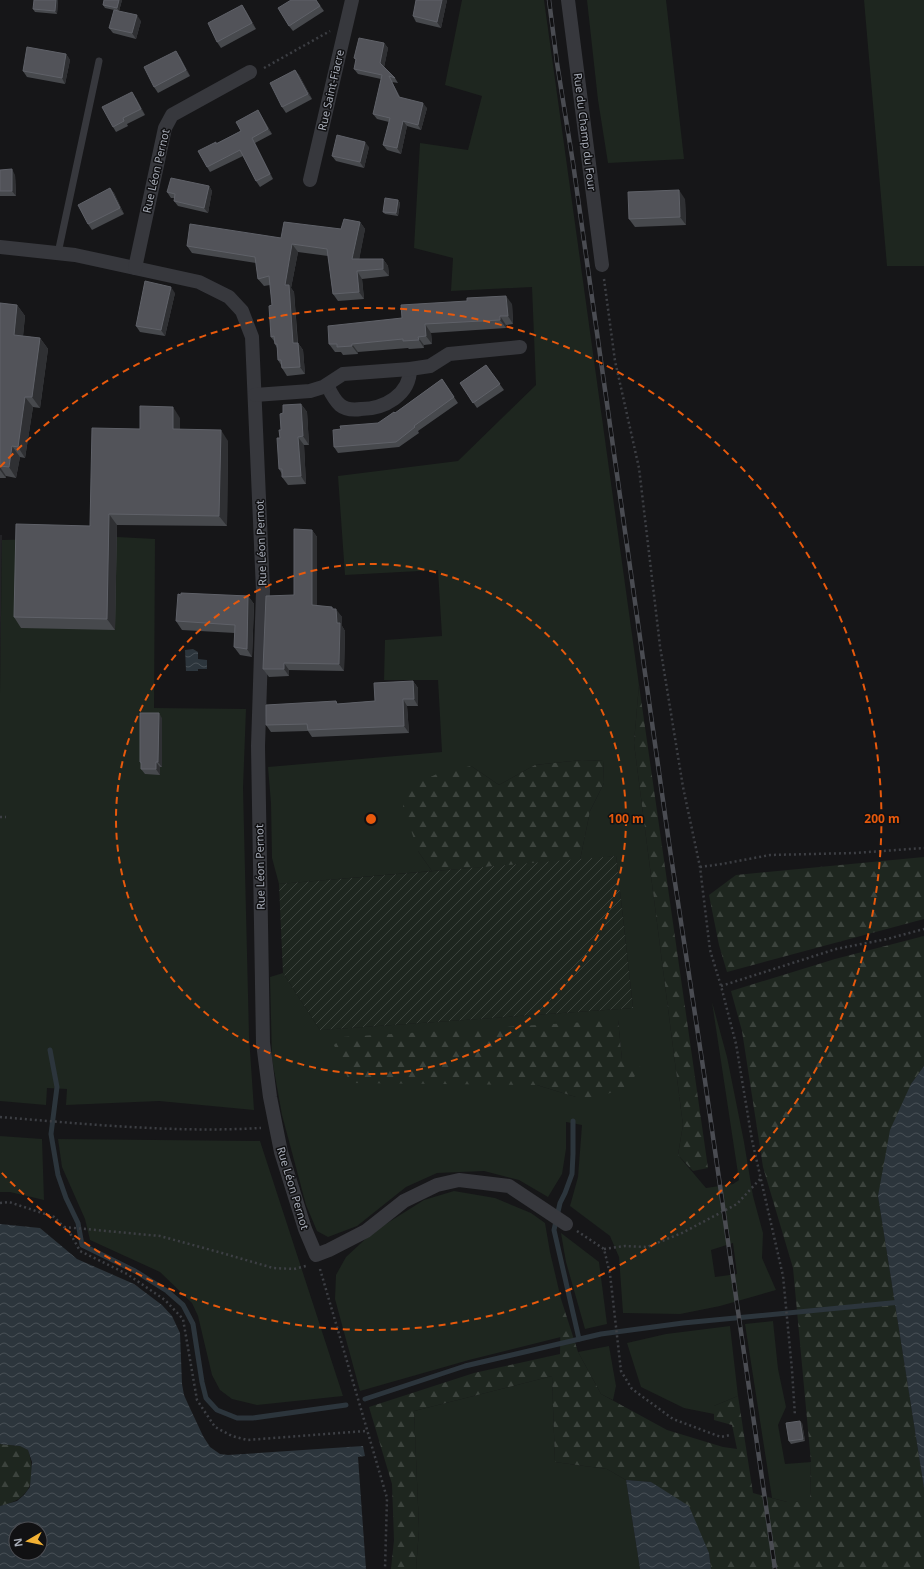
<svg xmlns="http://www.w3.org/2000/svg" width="924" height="1569" font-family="'Noto Sans',sans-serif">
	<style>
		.built { fill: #222225 }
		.grass { fill: #1e261f; fill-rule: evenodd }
		.forest { fill: url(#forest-firs) }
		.garden { fill: url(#garden-furrows) }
		.water { fill: url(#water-waves); fill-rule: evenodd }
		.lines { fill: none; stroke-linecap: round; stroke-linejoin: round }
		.stream { stroke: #2c353c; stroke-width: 5 }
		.path { stroke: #3d3f44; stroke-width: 2.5; stroke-dasharray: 2 3; stroke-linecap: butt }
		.lane { stroke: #37383d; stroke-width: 7 }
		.street { stroke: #37383d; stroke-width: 14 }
		.rail-casing { stroke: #4a4c52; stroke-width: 4.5 }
		.rail { stroke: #111113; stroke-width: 3; stroke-dasharray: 9; stroke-linecap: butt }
		.wall { fill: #47494d }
		.shaded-wall { fill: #2f3033 }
		.building { fill: #525359; stroke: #5f6168 }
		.ring { fill: none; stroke: #e8590c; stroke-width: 2; stroke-dasharray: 7 5 }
		.labels { text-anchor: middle; stroke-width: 3; stroke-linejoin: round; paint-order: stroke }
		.street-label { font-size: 11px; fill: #a8adb8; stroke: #111113 }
		.centre { fill: #e8590c; stroke: #111113; stroke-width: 2 }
		.ring-label { font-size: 12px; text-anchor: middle; font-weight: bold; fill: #e8590c; stroke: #111113; stroke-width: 3; stroke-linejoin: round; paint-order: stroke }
	</style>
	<defs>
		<pattern id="forest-firs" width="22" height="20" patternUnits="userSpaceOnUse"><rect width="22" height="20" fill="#1e261f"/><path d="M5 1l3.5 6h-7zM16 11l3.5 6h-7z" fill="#3c433d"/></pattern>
		<pattern id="garden-furrows" width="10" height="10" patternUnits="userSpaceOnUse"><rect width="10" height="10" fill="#1e261f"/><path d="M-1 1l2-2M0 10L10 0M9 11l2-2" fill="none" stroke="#3c433d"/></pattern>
		<pattern id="water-waves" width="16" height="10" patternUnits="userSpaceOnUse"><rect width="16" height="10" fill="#2c353c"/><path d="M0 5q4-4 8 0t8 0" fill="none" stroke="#485056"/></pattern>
	</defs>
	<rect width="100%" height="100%" fill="#161618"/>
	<polygon class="built" points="0,535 2,535 0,693"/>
	<g class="grass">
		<path d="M 462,0 L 544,0 L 639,685 L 634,743 L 683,1125 L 678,1155 L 706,1188 L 733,1184 L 739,1180 L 712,1002 L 727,1057 L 744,1142 L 753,1196 L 763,1233 L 762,1258 L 776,1290 L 720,1306 L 680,1314 L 623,1313 L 619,1257 L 610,1236 L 570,1206 L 578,1177 L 582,1125 L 566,1122 L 566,1149 L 562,1174 L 548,1197 L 519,1180 L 484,1171 L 437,1173 L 406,1187 L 357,1226 L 328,1237 L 317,1231 L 306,1205 L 282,1115 L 272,1059 L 270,977 L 283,973 L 320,1030 L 633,1008 L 616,856 L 580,860 L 590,811 L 604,783 L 603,761 L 582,760 L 535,765 L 499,785 L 471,766 L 418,851 L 432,871 L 279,884 L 272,858 L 271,803 L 268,767 L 442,752 L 438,680 L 384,680 L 385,640 L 442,636 L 438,570 L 345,575 L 338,476 L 458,461 L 536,385 L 532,287 L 451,291 L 453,258 L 414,248 L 420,143 L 468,150 L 482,96 L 445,85 ZM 618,1020 L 622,1060 L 576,1097 L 537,1085 ZM 733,1243 L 737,1274 L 715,1277 L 711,1250 Z"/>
		<polygon points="587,0 666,0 684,159 608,163 598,100"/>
		<polygon points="864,0 924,0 924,266 887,266"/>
		<polygon points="117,537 155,539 154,708 246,709 243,788 249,1036 254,1110 159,1101 66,1105 67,1089 47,1088 46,1105 0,1101 0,693 2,540"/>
		<polygon points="0,1136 42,1139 44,1200 10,1192 0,1192"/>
		<polygon points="58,1139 260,1141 343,1396 257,1405 232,1399 220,1390 212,1375 198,1316 192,1303 160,1272 90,1240 85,1219 62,1167"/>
		<polygon points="454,1191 495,1198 531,1213 545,1223 550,1252 561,1299 561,1337 469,1360 360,1391 335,1299 336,1275 346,1257 373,1232 424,1200"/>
		<polygon points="561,1233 599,1262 607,1324 585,1329 566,1262"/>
		<polygon points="773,1321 778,1369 786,1407 778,1425 785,1464 811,1462 810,1502 787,1502 772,1498 745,1324"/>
		<polygon points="730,1326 738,1396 714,1406 714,1414 684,1408 641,1387 627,1343 666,1334"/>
		<polygon points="609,1346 616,1386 613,1400 601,1394 578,1352"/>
		<polygon points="552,1376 555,1462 607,1469 626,1480 640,1569 416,1569 419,1529 414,1411"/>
	</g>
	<g class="forest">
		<polygon points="639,685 708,1168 693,1171 678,1155 683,1125 634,743"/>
		<polygon points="582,760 603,761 604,783 590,811 580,860 432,871 418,851 403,806 411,786 439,773 471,766 499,785 535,765"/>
		<polygon points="924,857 924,919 727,972 719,945 709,895 736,875"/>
		<polygon points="924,936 924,1066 911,1084 878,1196 924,1488 924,1569 711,1569 709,1553 651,1482 626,1480 607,1469 555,1462 552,1376 414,1411 419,1529 416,1569 391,1569 394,1540 392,1484 369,1407 474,1373 560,1354 561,1299 578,1352 601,1394 667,1430 723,1447 737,1449 732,1425 714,1420 714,1406 738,1396 753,1493 787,1502 810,1502 811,1462 793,1268 763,1167 742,1031 731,991 835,959"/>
		<polygon points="618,1020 622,1060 643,1068 622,1089 598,1097 576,1097 537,1085 350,1083 334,1045 343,1037"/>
		<path d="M 0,1444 L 20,1446 L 28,1450 C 37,1479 32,1499 0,1506 Z"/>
	</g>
	<polygon class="garden" points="616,856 633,1008 320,1030 283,973 279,884"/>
	<g class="water">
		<polygon points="193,649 198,652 198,659 207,660 207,669 198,669 198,671 186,671 185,650"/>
		<polygon points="924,1066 924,1488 878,1196 890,1130 911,1084"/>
		<path d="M 0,1224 L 40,1228 L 77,1259 L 134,1284 L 162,1305 L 172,1316 L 180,1333 L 182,1384 L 184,1395 L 188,1404 L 203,1436 L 210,1447 L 220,1454 L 228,1455 L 363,1446 L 365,1456 L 358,1457 L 366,1569 L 0,1569 L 0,1506 L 17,1501 L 24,1495 L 30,1487 L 32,1462 L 28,1450 L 20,1446 L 0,1444 ZM 16,1529 L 40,1529 L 40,1553 L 16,1553 Z"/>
		<polygon points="626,1480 651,1482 689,1506 709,1553 711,1569 640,1569"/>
	</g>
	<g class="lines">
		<g class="stream">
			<polyline points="50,1050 57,1087 51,1134 58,1175 66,1198 78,1223 82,1245 135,1271 167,1291 183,1305 193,1324 202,1382 206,1398 217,1410 237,1418 253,1418 346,1405"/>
			<polyline points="573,1121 573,1154 572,1174 565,1193 560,1203 554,1230 579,1339"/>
			<polyline points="365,1399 465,1366 601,1334 683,1323 901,1302"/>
		</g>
		<g class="path">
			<polyline points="264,68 330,31"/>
			<polyline points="604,279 615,361 639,468 660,646 683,787 700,867 710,950 721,986 736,1044 752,1140 783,1276 792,1370 795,1416"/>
			<polyline points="0,817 6,817"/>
			<polyline points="700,867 722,864 770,855 855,853 924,848"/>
			<polyline points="721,986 836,949 887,939 924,929"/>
			<path d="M 0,1117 C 86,1124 174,1133 261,1128"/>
			<polyline points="0,1203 9,1202 54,1217 70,1233 80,1251 127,1274 165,1300 183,1319 197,1400 215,1427 232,1436 247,1440 366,1431"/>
			<polyline points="64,1227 160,1236 222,1253 273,1268 294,1269 306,1266"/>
			<polyline points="577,1231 604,1249 610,1274 621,1371 632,1389 673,1419 721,1437 730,1435"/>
			<polyline points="604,1249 625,1246 647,1247 682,1233 737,1204 760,1179"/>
			<polyline points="320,1269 387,1498 385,1569"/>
		</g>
		<polyline class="lane" points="58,253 99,61"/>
		<g class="street">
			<polyline points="568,0 602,265"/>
			<polyline points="310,180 352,0"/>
			<polyline points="0,247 75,255 199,282 229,297 242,311 252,337 263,591 258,746 263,1043 270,1097 281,1152 305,1229 316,1255 329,1250 366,1231 404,1201 437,1185 459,1180 509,1186 566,1224"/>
			<polyline points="135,268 165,128 172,115 250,72"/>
			<path d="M 327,385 C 330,391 334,400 340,405 C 346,410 354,410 361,409 C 384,409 410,395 410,369"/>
			<polyline points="255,395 310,391 323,387 343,374 410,369 430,366 449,354 520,347"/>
		</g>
		<g class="rail-casing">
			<polyline id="rail" points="549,0 557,63 573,163 669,843 703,1067 775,1569"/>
		</g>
		<use href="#rail" class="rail"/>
	</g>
	<g class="wall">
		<polygon points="58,0 57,14 35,12 33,9"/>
		<polygon points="104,0 122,0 119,11 105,8 103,5"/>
		<polygon points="316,0 324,11 293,31 289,26"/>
		<polygon points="447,0 441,28 416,22 413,16"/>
		<polygon points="242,5 246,11 256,29 221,48 217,42"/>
		<polygon points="141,21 136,39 113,33 109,28"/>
		<polygon points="384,43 388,48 384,67 395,78 398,83 392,82 400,97 427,108 421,130 407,126 401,154 387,150 383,145 389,122 377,119 373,114 381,79 358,74 354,69 356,60 354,58"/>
		<polygon points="66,54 70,60 65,84 27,77 23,71"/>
		<polygon points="180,57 190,76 158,93 154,87"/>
		<polygon points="295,70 299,75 312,99 286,113 282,107"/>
		<polygon points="136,98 145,115 127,124 128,126 116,132 113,127"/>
		<polygon points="258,110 261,115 272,134 255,143 273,179 260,187 256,181 243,156 210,172 207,167 217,143 241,131"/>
		<polygon points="369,147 364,168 336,161 332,156"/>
		<polygon points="0,170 15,175 16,196 0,196"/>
		<polygon points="209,186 212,191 208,213 178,206 174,201 174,198 171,198 167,192"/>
		<polygon points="110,188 114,193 124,214 92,230 88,224"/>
		<polygon points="685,199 686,225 635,227 629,219"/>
		<polygon points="398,200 400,203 398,216 385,214 383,212"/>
		<polygon points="360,222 365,229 359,259 383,259 388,266 389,276 362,279 364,299 338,301 333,294 328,256 298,252 291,288 294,292 298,343 303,350 305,374 287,376 282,368 281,365 278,360 277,348 275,344 274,341 271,337 272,305 270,285 264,286 258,279 256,263 192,253 187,246 281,238 341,229"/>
		<polygon points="175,293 165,336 140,332 136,326"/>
		<polygon points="0,303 17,305 25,316 23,336 40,338 48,349 40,408 33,407 25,458 20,457 16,478 6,476 6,478 0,478"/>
		<polygon points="512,304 513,324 506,325 506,328 431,333 432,344 424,345 424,348 409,349 408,348 358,352 358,354 343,355 341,352 335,352 329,344 402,318"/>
		<polygon points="486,365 504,390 477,408 460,383"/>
		<polygon points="442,379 458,403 418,431 419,433 399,447 338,453 334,447 341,429 378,423 395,413"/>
		<polygon points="301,404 307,412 309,445 304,445 306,484 288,485 282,477 282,474 279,469 280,438 283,413"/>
		<polygon points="180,418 180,429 228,441 227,526 117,525 115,630 21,628 14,617 90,526 140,429"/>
		<polygon points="312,530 317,537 317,606 332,607 342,617 342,626 345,631 344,671 289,670 289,676 269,677 263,669 294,595"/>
		<polygon points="248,596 254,604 252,657 240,655 234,647 235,633 182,630 176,621"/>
		<polygon points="413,681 418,688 418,706 407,706 409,733 312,737 308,731 271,732 266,725 338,704 375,701"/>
		<polygon points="162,718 162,767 160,767 160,775 145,774 141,769 141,764 140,762"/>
		<polygon points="802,1423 805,1441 791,1444 789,1441"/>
	</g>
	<g class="shaded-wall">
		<polygon points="56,0 58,0 57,14 55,11"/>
		<polygon points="119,0 122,0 119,11 117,8"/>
		<polygon points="442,0 447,0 441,28 437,22"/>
		<polygon points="242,5 246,11 256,29 252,23"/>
		<polygon points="137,15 141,21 136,39 132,33"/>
		<polygon points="384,43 388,48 384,68 380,63"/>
		<polygon points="176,51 180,57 190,76 186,70"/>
		<polygon points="66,54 70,60 65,84 62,78"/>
		<polygon points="295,70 299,75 312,99 308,94"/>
		<polygon points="389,76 392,82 403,102 399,97"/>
		<polygon points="132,92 136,98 145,115 141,109"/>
		<polygon points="423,103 427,108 421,130 418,125"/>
		<polygon points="258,110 261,115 272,134 268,129"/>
		<polygon points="403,121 407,126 401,154 397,148"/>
		<polygon points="252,138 255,143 273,179 270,174"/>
		<polygon points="365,142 369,147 364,168 360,162"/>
		<polygon points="12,169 15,175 16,196 12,191"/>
		<polygon points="209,186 212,191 208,213 204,208"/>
		<polygon points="110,188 114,193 124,214 120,208"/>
		<polygon points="679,190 685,199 686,225 680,217"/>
		<polygon points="398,200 400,203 398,216 396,213"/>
		<polygon points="360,222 365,229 358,266 352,259"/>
		<polygon points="292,244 298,252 291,288 294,292 298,350 293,343 285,285"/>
		<polygon points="383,259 388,266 389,276 383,269"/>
		<polygon points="357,271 362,279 364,299 359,292"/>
		<polygon points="171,287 175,293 165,336 161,330"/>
		<polygon points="506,296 512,304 513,324 508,316"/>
		<polygon points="17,305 25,316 22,346 14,335"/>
		<polygon points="500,316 506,325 506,328 500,320"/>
		<polygon points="425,324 431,333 432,344 426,336"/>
		<polygon points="418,337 424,345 424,348 419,340"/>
		<polygon points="40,338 48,349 40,408 32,397"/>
		<polygon points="298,343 303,350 305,374 300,367"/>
		<polygon points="352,344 358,352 358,354 352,346"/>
		<polygon points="25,397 33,407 25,458 18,447"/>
		<polygon points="301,404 307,412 309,445 303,436"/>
		<polygon points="173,407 180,418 180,440 173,429"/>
		<polygon points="221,430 228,441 227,526 219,516"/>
		<polygon points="298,437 304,445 306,484 301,476"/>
		<polygon points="12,446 20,457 16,478 9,467"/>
		<polygon points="0,467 6,476 6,478 0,470"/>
		<polygon points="109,514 117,525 115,630 107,619"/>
		<polygon points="312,530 317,537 317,613 312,605"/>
		<polygon points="248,596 254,604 252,657 247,649"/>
		<polygon points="332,607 337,613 336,609 342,617 342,626 345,631 344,671 339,664 337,623 332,609"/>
		<polygon points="284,663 289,670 289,676 284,669"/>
		<polygon points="413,681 418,688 418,706 414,699"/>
		<polygon points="403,699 407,706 409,733 404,726"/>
		<polygon points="159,713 162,718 162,767 158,762"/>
		<polygon points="156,762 160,767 160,775 156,769"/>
		<polygon points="800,1421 802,1423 805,1441 803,1439"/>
	</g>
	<g class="building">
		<polygon points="34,0 56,0 55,11 33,9"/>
		<polygon points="104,0 119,0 117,8 103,5"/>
		<polygon points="291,0 316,0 320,6 289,26 278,8"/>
		<polygon points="416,0 442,0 437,22 413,16"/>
		<polygon points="242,5 252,23 217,42 208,23"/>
		<polygon points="114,10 137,15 132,33 109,28"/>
		<polygon points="359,38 384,43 380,63 395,78 389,76 399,97 423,103 418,125 403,121 397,148 383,145 390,118 373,114 382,75 354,69 356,59 354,58"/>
		<polygon points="27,47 66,54 62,78 23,71"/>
		<polygon points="176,51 186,70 154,87 144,67"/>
		<polygon points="295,70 308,94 282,107 270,83"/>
		<polygon points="132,92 141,109 123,118 124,121 113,127 102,107"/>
		<polygon points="258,110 268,129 252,138 270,174 256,181 240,150 207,167 198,151 216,142 216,144 241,131 236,122"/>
		<polygon points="337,135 365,142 360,162 332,156"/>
		<polygon points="12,169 12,191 0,191 0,170"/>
		<polygon points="171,178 209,186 204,208 174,201 175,194 167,192"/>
		<polygon points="110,188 120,208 88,224 78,205"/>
		<polygon points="679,190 680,217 629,219 628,192"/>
		<polygon points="385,198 398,200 396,213 383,212"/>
		<polygon points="344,219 360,222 352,259 383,259 383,269 357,271 359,292 333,294 327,249 292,244 285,285 289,285 293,343 298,343 300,367 282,368 281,360 278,360 277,344 275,344 274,336 271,337 269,306 272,305 269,276 258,279 255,257 187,246 190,224 281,238 284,222 341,229"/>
		<polygon points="145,281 171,287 161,330 136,326"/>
		<polygon points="506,296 508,316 500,316 500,320 425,324 426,336 418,337 419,340 403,341 403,339 352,344 352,346 337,347 337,344 329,344 328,326 402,318 401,305 467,301 467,298"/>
		<polygon points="0,303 17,305 14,335 40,338 32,397 25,397 18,447 12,446 9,467 0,466"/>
		<polygon points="486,365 500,384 473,403 460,383"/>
		<polygon points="442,379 454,397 414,426 415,427 396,442 334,447 333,430 341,429 340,426 378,423 394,412 395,413"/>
		<polygon points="301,404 303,436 298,437 301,476 282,477 282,469 279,469 277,438 280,438 279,430 281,430 280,414 283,413 283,405"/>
		<polygon points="140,406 173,407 173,429 221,430 219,516 109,514 107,619 14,617 16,524 90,526 92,428 140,429"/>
		<polygon points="294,529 312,530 312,605 332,607 332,609 336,609 337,623 340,623 339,664 284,663 284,669 263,669 266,596 294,595"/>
		<polygon points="181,593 248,596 247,649 234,647 235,625 176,621 178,594 181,595"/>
		<polygon points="413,681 414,699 403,699 404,726 308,730 307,724 266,725 266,705 336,701 337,704 375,701 374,683"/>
		<polygon points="140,713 159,713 158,762 156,762 156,769 141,769 141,762 140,762"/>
		<polygon points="800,1421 803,1439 789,1441 786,1423"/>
	</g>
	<g class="ring">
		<circle cx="371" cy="819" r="255"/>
		<path d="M0 467A511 511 0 1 1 0 1171"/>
	</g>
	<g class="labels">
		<g class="street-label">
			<text transform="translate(331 90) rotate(-77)" y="4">Rue Saint-Fiacre</text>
			<text transform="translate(585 132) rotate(83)" y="4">Rue du Champ du Four</text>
			<text transform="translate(156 171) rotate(-77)" y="4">Rue Léon Pernot</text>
			<text transform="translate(261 543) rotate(-92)" y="4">Rue Léon Pernot</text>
			<text transform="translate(260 867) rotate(-91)" y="4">Rue Léon Pernot</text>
			<text transform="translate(293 1188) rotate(73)" y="4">Rue Léon Pernot</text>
		</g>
	</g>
	<circle cx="371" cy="819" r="6" class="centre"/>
	<g class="ring-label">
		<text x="626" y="823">100 m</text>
		<text x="882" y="823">200 m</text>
	</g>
	<g transform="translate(28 1541) rotate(261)"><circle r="19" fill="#111113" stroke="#4d4f55"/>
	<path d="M0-3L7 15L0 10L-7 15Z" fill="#f2b134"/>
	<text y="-6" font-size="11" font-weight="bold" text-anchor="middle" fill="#a8adb8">N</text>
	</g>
</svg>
